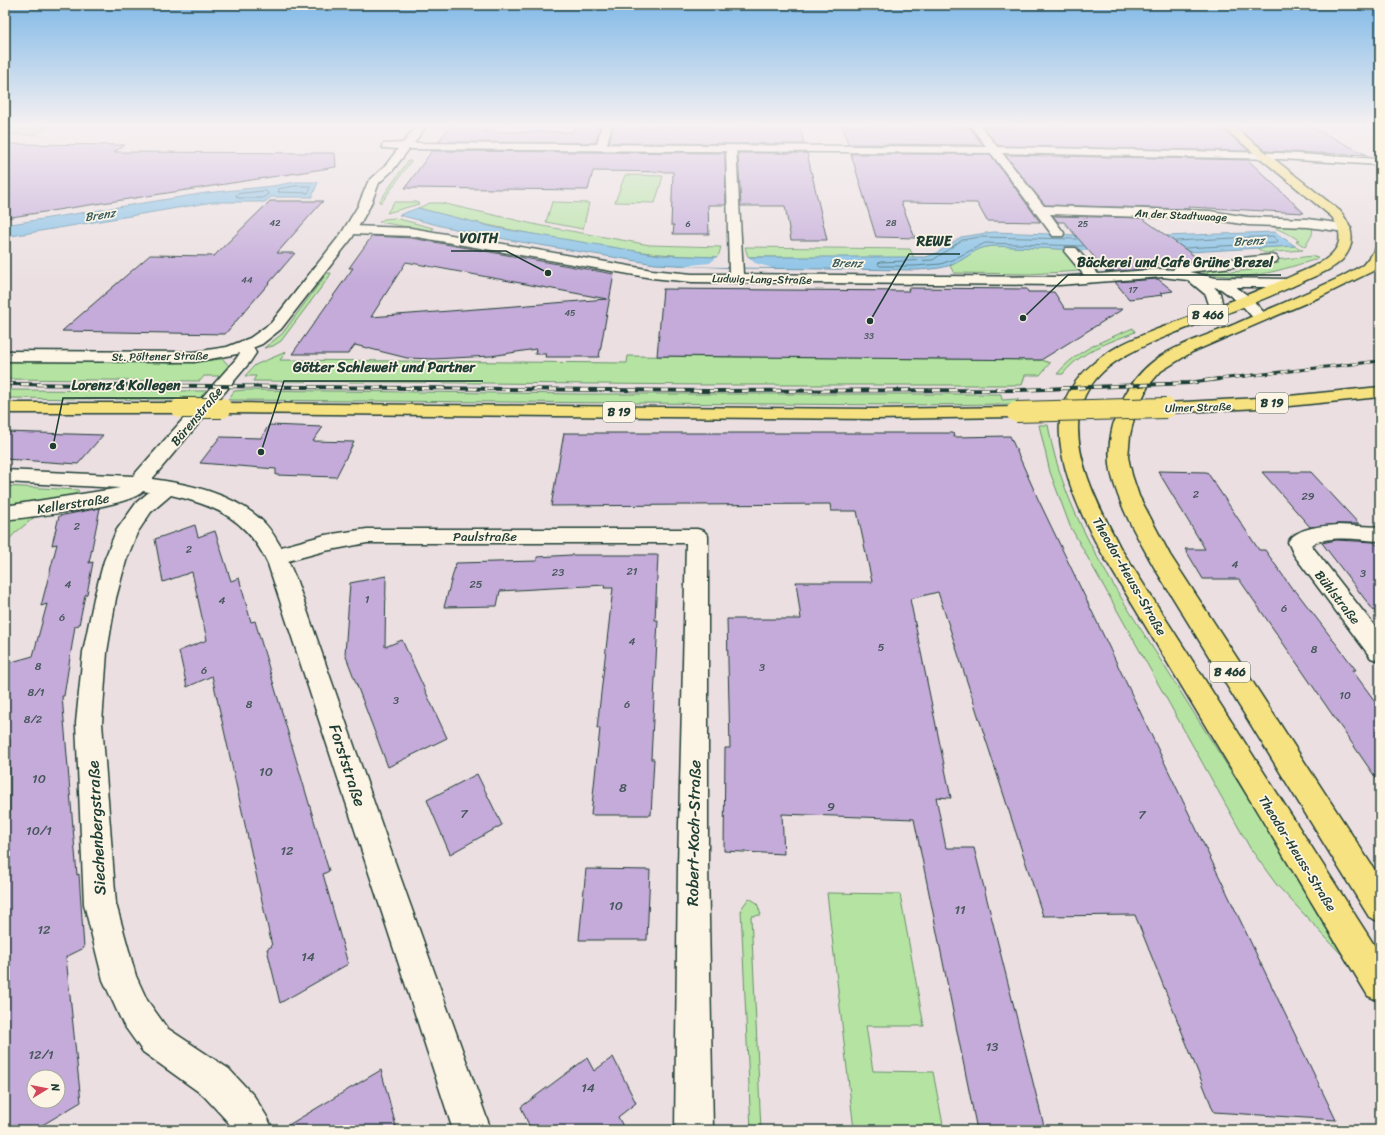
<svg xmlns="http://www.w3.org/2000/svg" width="1385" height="1135" font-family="Sriracha,sans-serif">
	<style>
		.green { fill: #b4e3a2; stroke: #6a906b }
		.water { fill: #87c1e6; stroke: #5d8c9f }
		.pier { fill: #ebdfe1 }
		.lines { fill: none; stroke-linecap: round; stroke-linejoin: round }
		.shore { stroke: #49727b; stroke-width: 1 }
		.building { fill: #c4abd9; stroke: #1f3d34; fill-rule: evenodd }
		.street-casing { stroke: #1f3d34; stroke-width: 3 }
		.secondary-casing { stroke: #1f3d34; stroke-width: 3 }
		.primary-casing { stroke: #1f3d34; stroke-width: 3 }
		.street { fill: #fcf5e5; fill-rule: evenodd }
		.secondary { fill: #fcf5e5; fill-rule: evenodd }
		.primary { fill: #f7e281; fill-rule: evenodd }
		.rail-far1-casing { stroke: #1f3d34; stroke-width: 3 }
		.rail-casing { stroke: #1f3d34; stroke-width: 4 }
		.rail-far1 { stroke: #fcf5e5; stroke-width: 2; stroke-dasharray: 6; stroke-linecap: butt }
		.rail { stroke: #fcf5e5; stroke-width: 2.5; stroke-dasharray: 8; stroke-linecap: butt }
		.primary-bridge-casing { stroke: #1f3d34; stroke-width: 22; stroke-linecap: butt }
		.primary-bridge { stroke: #f7e281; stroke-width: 20 }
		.labels { text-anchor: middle; stroke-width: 3.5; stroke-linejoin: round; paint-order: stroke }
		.far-number-label { font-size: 9px; fill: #48585d }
		.far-street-label { font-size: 11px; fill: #1f3d34; stroke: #fcf5e5 }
		.number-label { font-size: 11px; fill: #48585d }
		.far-water-label { font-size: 12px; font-style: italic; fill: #395e60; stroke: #fcf5e5 }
		.shield { fill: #fcf5e5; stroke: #617469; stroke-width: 1 }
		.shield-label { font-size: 12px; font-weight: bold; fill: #1f3d34 }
		.street-label { font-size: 13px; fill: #1f3d34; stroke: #fcf5e5 }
		.near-number-label { font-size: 13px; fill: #48585d }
		.near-street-label { font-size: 16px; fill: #1f3d34; stroke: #fcf5e5 }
		.leader { fill: none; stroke: #1f3d34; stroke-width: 1.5 }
		.callout-dot { fill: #1f3d34; stroke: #fcf5e5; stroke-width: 1.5 }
		.callout-label { font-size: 14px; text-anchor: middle; font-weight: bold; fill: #1f3d34; stroke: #fcf5e5; stroke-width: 3.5; stroke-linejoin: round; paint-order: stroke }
	</style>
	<rect width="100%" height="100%" fill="#ebdfe1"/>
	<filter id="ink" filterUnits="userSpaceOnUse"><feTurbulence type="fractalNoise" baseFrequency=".025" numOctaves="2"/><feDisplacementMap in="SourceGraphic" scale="8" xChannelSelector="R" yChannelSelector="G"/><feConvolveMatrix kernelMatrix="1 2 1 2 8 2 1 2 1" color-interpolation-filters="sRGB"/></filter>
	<g filter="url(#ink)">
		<g class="green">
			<polygon points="5,125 52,125 35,135 5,134"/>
			<polygon points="408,161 411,161 382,202 379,202"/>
			<polygon points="625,175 663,176 655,203 615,202"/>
			<polygon points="394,202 417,202 419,204 387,213"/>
			<polygon points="552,202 589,203 583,229 546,222"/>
			<path d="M 430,203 L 441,203 L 542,226 L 650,245 L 721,247 L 718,257 C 663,257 611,248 558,239 C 511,230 464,221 418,208 Z"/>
			<polygon points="395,218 433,228 433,229 431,231 379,222 384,219"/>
			<path d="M 1270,225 L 1313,226 L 1312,235 L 1305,247 L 1296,241 L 1299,240 C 1290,234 1280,231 1270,225 Z"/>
			<path d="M 993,246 L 1064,249 L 1081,271 L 1029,274 L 954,273 L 950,266 C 968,258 972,248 993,246 Z"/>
			<polygon points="1295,246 1303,250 1264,253 1257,248"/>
			<polygon points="745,247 910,249 914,258 748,257"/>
			<path d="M 1313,256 L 1318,257 L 1314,260 C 1270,273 1249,281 1203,273 L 1203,271 L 1225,268 L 1231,272 L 1252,270 L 1247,266 L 1279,263 L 1275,260 Z"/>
			<polygon points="327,273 331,273 329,277 281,341 273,346 264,348 282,334"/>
			<path d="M 1133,328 L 1135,332 C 1108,343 1081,351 1063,374 L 1057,374 C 1078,349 1103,341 1133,328 Z"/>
			<polygon points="286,352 280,360 627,363 628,356 1041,360 1050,363 1040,375 1025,375 1022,385 709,385 253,381 256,376 245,376 255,365"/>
			<polygon points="223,359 229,366 221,376 204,376 200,381 5,379 5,360 174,363"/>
			<polygon points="5,390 208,391 204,398 189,398 187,400 5,398"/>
			<polygon points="246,390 581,394 1001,394 1002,400 1018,399 1017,404 902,405 228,400 234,391"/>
			<path d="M 1039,425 L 1048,425 C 1064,520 1123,599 1173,680 C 1237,782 1303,883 1368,983 L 1276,884 L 1250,848 L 1070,526 L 1050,472 Z"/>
			<polygon points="5,486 78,490 79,492 71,497 5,506"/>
			<polygon points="42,511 15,533 5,544 5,517"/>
			<polygon points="827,893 900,894 924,1026 866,1026 873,1071 933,1072 944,1130 854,1130"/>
			<polygon points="749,898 757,903 761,915 751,916 761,1130 751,1130 741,909"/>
		</g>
		<g class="water">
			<polygon points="295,182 318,182 312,197 271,197 265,202 213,202 5,237 5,225 206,193 273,186"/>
			<path d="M 418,208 L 497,228 L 660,255 L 718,257 L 926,257 L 937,253 L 961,237 L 993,232 L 1136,237 L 1275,232 L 1295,246 L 1189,252 L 1142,253 L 993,246 C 973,248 973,255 957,262 C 945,269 931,269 917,270 L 736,268 L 655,264 L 515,241 L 445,227 L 399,215 Z"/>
		</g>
		<polygon class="pier" points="719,255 746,255 755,263 772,268 682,266 710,263"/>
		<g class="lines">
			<g class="shore">
				<polygon points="295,186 310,186 311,188 308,193 278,192 279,189"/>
				<polygon points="266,191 268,194 263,198 238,198 236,196 237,194"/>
				<polyline points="1077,239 979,237 962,240 933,260 880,262 878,264 880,266 915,266 941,264 954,259 985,243 1083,246"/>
				<polyline points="1176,241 1273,236 1278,241 1277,243 1185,248"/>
			</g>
		</g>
		<g class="building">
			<polygon points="451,125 492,125 484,132 573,132 575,125 600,125 596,143 438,142"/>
			<polygon points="613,125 641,125 641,127 800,125 804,144 609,143"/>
			<polygon points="842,125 969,127 983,145 848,144"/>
			<polygon points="1011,125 1219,125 1249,151 998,146 983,127 1012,127"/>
			<polygon points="1233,125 1307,125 1367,155 1267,151"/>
			<polygon points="5,144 125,145 114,152 335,153 336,167 5,218"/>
			<polygon points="432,151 725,153 726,205 708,205 709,234 673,234 674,225 671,225 673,172 593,171 588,190 405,188"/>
			<polygon points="738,153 807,153 827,240 791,240 785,206 741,206"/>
			<polygon points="851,154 990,154 1040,222 987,221 977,203 901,202 915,238 876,237"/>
			<polygon points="1005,155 1248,160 1304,213 1188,207 1189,209 1045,205"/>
			<polygon points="270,201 323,201 277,253 295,253 225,334 62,331 150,255 214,256"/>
			<polygon points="1053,216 1142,218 1200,260 1141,265 1146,269 1107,272 1064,222 1058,222"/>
			<path d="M 372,236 L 411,238 L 614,274 L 599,357 L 545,357 L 546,354 L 535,354 L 536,349 L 491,356 L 433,359 L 407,358 L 355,345 L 348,354 L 292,354 L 353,268 L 349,268 ZM 406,262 L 607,299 L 371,317 Z"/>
			<polygon points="1158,279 1173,291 1160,293 1163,295 1129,299 1115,282"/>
			<polygon points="908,288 1027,289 1028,292 1054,292 1065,309 1123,309 1041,360 657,356 663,289 909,291"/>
			<polygon points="269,425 323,427 313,441 354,442 336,477 276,475 276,469 200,463 220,437 261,438"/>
			<polygon points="5,432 103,435 78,464 5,459"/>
			<polygon points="564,433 953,433 954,437 1010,436 1038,499 1336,1120 1214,1112 1135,915 1043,916 938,592 910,599 951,798 936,797 946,848 974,848 1045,1130 977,1130 914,819 782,814 784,854 724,851 725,748 730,748 727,619 801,619 796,582 872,582 857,511 831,511 830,504 551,506"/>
			<polygon points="1158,471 1207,472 1259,550 1265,550 1293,590 1295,590 1356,670 1352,670 1380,708 1380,784 1239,579 1203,579 1185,549 1205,549"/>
			<polygon points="1262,472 1311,472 1359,524 1338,524 1310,527"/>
			<path d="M 100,508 L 89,563 L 93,562 L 87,594 L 85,595 L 79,625 L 75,626 L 64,696 L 62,696 L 77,875 L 79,874 L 84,948 L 66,957 L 81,1102 L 34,1130 L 9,1130 L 5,1014 L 5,820 L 10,818 L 10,739 L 5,740 L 5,678 L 8,663 L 33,656 L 47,604 L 41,606 L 57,544 L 52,545 L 59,516 ZM 34,1077 L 58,1077 L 58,1101 L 34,1101 Z"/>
			<polygon points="195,525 198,537 215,531 231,581 239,578 251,622 255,621 329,871 323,874 348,964 280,1003 267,949 272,946 212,676 187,687 179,651 207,640 192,572 163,582 155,539"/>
			<polygon points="1336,540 1374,542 1380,548 1380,619 1322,543"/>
			<polygon points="571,555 658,555 655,620 658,620 651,759 654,759 651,815 591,815 600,728 597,728 613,588 604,588 605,585 500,591 497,606 444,607 456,563 537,561 537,557"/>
			<polygon points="386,576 385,647 402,640 447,738 388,767 345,654 350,583"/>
			<polygon points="477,774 502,825 450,854 427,800"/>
			<polygon points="586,869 650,870 647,940 579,940"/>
			<polygon points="613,1057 636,1103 618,1117 625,1130 531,1130 521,1107 587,1058 594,1071"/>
			<polygon points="381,1070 397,1130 280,1130"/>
		</g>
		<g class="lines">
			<g class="street-casing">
				<g id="street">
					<polygon points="602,125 612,125 606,147 601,150 596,147"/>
					<polygon points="970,125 980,125 1044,206 1210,211 1248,217 1308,219 1345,224 1351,228 1345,232 1308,227 1248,225 1210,219 1050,214 1064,233 1063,236 1053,236"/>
					<polygon points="731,145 736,148 743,274 1059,277 1084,275 1064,251 1066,248 1076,248 1098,274 1162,269 1173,270 1175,267 1192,263 1271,255 1276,256 1278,259 1276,262 1189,272 1216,278 1288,279 1293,280 1295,283 1293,286 1288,287 1236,287 1250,297 1268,317 1265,320 1255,320 1240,303 1221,289 1214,287 1220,293 1224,311 1222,314 1212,314 1206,295 1188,280 1162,277 1059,285 692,282 652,278 411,236 351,234 345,230 351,226 411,228 652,270 692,274 729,274 726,148"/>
					<path d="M 245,341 L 251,343 L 256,353 L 250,362 L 152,479 C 189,484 230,493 259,518 C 269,526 275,537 281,547 L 325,535 L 367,529 L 697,529 L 704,531 L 708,536 L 708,866 L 713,1130 L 675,1130 L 678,866 L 686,543 L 367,543 L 325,551 L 288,561 L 296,579 L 387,840 L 491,1130 L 453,1130 L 268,564 C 247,519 217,506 171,495 L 151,512 L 137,533 L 126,561 L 116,598 L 107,652 L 102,723 L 116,904 L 136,976 L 147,1000 L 167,1028 L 229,1069 L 254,1096 L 267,1117 L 273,1130 L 233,1130 L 228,1122 L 203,1095 L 143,1052 L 123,1024 L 103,980 L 84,904 L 76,723 L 83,652 L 94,598 L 104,561 L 116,531 L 137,502 L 149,492 L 143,491 C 128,508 32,516 5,520 L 5,506 L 120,488 L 5,482 L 5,470 L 133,476 L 236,359 L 240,353 L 237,346 L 239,343 Z"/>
					<path d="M 1338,525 L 1380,527 L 1380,541 C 1359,540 1331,534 1311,545 L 1380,633 L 1380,661 L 1371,658 L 1294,555 L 1288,542 C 1297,527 1323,526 1338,525 Z"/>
				</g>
			</g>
			<g class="secondary-casing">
				<polygon id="secondary" points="417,125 427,125 414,143 994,147 1280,153 1380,159 1380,165 1280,159 994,153 409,149 393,170 379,183 370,206 352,238 281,329 262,344 237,354 194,362 5,361 5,351 194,352 227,347 250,338 271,323 341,234 358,206 368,182 385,166 398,149 383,148 382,146 383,144 403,143"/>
			</g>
			<g class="primary-casing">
				<g id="primary">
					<path d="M 1220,125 L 1231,125 L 1340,211 C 1353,227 1357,244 1342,260 C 1331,271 1314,276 1300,283 C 1263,300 1225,314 1187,328 C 1160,339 1132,349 1108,367 C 1096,377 1085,391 1081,406 C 1068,451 1101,511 1121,549 L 1380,954 L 1380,1001 L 1368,996 L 1104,557 C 1082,519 1049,450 1063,406 C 1071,381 1091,363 1112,350 C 1134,337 1158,329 1182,320 C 1219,306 1256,292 1292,276 C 1306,269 1325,264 1335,250 C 1343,240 1339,226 1332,217 Z"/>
					<path d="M 1380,249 L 1380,262 L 1373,271 L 1322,296 L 1192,352 L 1161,371 L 1148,386 L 1135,414 L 1130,435 L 1128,457 L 1132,475 L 1139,496 L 1170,555 L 1380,878 L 1380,922 L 1369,917 L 1154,567 C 1138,538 1120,508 1112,476 C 1102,433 1123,380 1161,356 C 1183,342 1209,335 1233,325 C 1269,309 1305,294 1341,277 L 1363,265 L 1375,250 Z"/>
					<polygon points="1380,387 1380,397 1279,407 1166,413 1160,412 1157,408 1160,404 1166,403 1279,397"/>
					<polygon points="5,403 181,403 187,404 190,408 187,412 181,413 5,413"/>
					<polygon points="222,403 874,409 1016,407 1022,408 1025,412 1022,416 1016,417 874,419 222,413 216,412 213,408 216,404"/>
				</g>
			</g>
			<use href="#street" class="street"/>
			<use href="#secondary" class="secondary"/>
			<use href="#primary" class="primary"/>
			<g class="rail-far1-casing">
				<polyline id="rail-far1" points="1210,380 1380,361"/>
			</g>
			<g class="rail-casing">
				<polyline id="rail" points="5,384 708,391 1020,390 1188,383 1219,379"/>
			</g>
			<use href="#rail-far1" class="rail-far1"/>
			<use href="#rail" class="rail"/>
			<g class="primary-bridge-casing">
				<g id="primary-bridge">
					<polyline points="181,408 222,408"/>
					<polyline points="1016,412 1166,408"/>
				</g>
			</g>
			<use href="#primary-bridge" class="primary-bridge"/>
		</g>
	</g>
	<linearGradient id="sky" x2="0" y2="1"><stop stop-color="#81b9e7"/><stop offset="0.44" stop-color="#f6f1f2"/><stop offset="1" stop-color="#f6f1f2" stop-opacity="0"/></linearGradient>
	<rect width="1385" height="284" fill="url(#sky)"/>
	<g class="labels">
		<g class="far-number-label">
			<text x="275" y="226">42</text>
			<text x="891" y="226">28</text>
			<text x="688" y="227">6</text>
			<text x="1083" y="227">25</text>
			<text x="247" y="283">44</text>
			<text x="1133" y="293">17</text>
			<text x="570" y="316">45</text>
			<text x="869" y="339">33</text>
		</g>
		<g class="far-street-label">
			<text transform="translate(1181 215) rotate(3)" y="4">An der Stadtwaage</text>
			<text transform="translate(762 279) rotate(1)" y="4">Ludwig-Lang-Straße</text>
			<text transform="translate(160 356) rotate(-1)" y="4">St. Pöltener Straße</text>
			<text transform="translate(1198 407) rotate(-2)" y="4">Ulmer Straße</text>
		</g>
		<g class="number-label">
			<text x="1196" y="498">2</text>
			<text x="1308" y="500">29</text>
			<text x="77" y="530">2</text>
			<text x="189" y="553">2</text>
			<text x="1235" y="568">4</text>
			<text x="632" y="575">21</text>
			<text x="558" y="576">23</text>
			<text x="1363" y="577">3</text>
			<text x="68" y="588">4</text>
			<text x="476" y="588">25</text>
			<text x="367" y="603">1</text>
			<text x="222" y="604">4</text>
			<text x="1284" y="612">6</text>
			<text x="62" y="621">6</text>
			<text x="632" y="645">4</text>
			<text x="881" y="651">5</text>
			<text x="1314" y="653">8</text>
			<text x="38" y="670">8</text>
			<text x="762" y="671">3</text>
			<text x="204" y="674">6</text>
			<text x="36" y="696">8/1</text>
			<text x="1345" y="699">10</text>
			<text x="396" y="704">3</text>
			<text x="249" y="708">8</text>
			<text x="627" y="708">6</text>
			<text x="33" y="723">8/2</text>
		</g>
		<g class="far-water-label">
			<text transform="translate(100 215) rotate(-9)" y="4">Brenz</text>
			<text transform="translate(1249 241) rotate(-3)" y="4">Brenz</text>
			<text transform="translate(847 263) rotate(1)" y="4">Brenz</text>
		</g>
		<g class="shield">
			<rect x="1188" y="305" width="40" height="20" rx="3"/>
			<rect x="1256" y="393" width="32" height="20" rx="3"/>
			<rect x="603" y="402" width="32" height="20" rx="3"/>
			<rect x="1210" y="662" width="40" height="20" rx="3"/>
		</g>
		<g class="shield-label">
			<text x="1208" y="319">B 466</text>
			<text x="1272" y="407">B 19</text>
			<text x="619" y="416">B 19</text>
			<text x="1230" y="676">B 466</text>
		</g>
		<g class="street-label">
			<text transform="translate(196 416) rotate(-50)" y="5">Bärenstraße</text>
			<text transform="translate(73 503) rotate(-9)" y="5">Kellerstraße</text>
			<text x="485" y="541">Paulstraße</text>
			<text transform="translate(1130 576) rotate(60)" y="5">Theodor-Heuss-Straße</text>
			<text transform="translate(1338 597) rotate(52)" y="5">Bühlstraße</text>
			<text transform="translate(1298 853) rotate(58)" y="5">Theodor-Heuss-Straße</text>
		</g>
		<g class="near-number-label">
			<text x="266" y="776">10</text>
			<text x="39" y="783">10</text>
			<text x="623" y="792">8</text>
			<text x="831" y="811">9</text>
			<text x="464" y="818">7</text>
			<text x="1142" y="819">7</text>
			<text x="39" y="835">10/1</text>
			<text x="287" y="855">12</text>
			<text x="616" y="910">10</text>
			<text x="960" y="914">11</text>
			<text x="44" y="934">12</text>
			<text x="308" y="961">14</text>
			<text x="992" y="1051">13</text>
			<text x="41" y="1059">12/1</text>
			<text x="588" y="1092">14</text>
		</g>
		<g class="near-street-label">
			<text transform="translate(348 765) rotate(72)" y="6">Forststraße</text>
			<text transform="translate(96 828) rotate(-93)" y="6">Siechenbergstraße</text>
			<text transform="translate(693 833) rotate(-89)" y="6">Robert-Koch-Straße</text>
		</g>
	</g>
	<path class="leader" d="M548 273L506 251H451M870 321L909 254H960M1023 318L1068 275H1281M261 452L284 381H483M53 446L63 398H188"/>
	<g class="callout-dot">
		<circle cx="548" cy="273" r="4"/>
		<circle cx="870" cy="321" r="4"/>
		<circle cx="1023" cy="318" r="4"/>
		<circle cx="261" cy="452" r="4"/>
		<circle cx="53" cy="446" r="4"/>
	</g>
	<g class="callout-label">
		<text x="479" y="243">VOITH</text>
		<text x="934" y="246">REWE</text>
		<text x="1175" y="267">Bäckerei und Cafe Grüne Brezel</text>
		<text x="384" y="372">Götter Schleweit und Partner</text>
		<text x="126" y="390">Lorenz &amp; Kollegen</text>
	</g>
	<rect width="1385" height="1135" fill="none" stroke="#fcf5e5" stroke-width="20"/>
	<rect x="10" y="10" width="1365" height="1115" fill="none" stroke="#1f3d34" stroke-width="1.5" filter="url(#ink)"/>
	<g transform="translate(46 1089) rotate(80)"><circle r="19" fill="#fcf5e5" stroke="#a4ab9e"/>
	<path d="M0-3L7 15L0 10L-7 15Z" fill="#d1495b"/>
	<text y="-6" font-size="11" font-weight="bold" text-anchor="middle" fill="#1f3d34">N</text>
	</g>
</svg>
